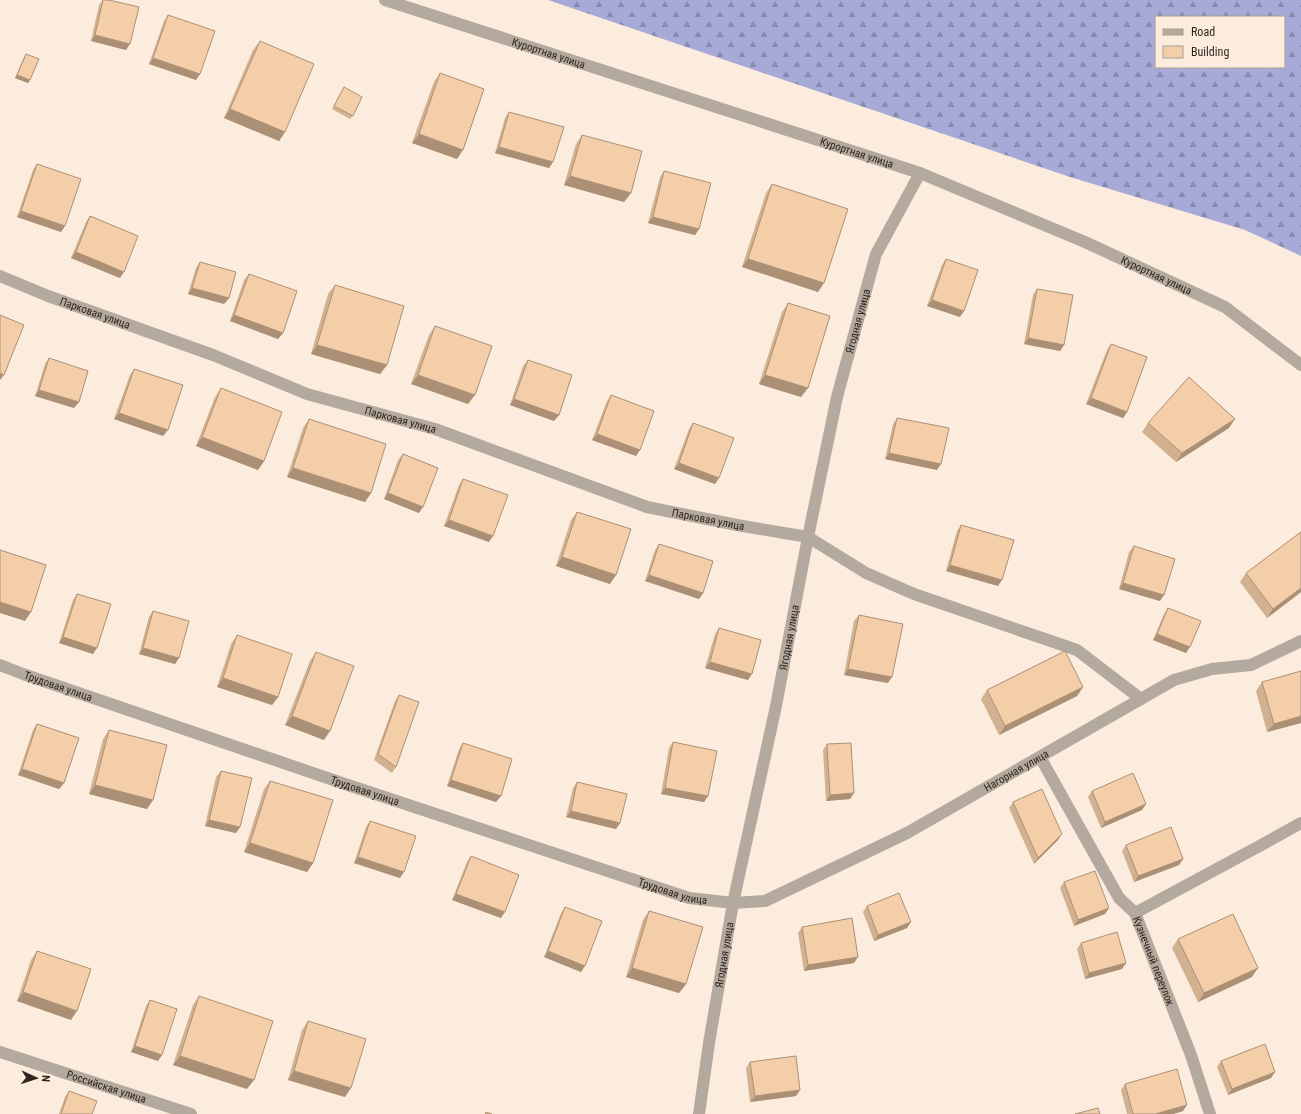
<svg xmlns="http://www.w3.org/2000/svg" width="1301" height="1114" font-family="'Roboto Condensed',sans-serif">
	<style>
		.forest { fill: url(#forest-firs); fill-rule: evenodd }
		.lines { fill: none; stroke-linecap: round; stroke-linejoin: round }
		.service { stroke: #b4a99e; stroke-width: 12 }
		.minor { stroke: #b4a99e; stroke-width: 12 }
		.tertiary { stroke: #b4a99e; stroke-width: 12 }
		.wall { fill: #d2b191 }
		.shaded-wall { fill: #ab9076 }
		.building { fill: #f4cea9; stroke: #ab9076 }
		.labels { text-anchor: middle; stroke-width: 3; stroke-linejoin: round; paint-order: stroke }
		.street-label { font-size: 11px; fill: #30261d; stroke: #fcecdd }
	</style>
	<defs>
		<pattern id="forest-firs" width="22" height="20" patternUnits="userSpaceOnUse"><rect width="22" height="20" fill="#a7aad7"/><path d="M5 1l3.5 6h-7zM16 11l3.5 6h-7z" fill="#888aae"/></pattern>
	</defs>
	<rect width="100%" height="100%" fill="#fcecdd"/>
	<path class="forest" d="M 548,0 L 1301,0 L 1301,256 L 1245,230 L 1070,177 ZM 1156,17 L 1284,17 L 1284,67 L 1156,67 Z"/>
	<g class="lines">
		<g class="service">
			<polyline points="808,537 866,573 914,594 1077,650 1141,699"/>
			<polyline points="1135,913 1265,843 1301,823"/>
		</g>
		<g class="minor">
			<path id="s1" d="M 0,276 L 48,296 L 213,355 L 307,394 L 435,429 L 647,507 L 737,525 L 808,537"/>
			<path id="s2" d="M 0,665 L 23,674 L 348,785 L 689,898 L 733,903 L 765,901 L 907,833 L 1174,680 L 1212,669 L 1251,665 L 1301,641"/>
			<path id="s3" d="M 1040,757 L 1119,898 L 1135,913 L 1191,1055 L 1210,1114"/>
			<path id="s4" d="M 0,1052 L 191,1114"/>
			<path id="s5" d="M 699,1114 L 709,1043 L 733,903 L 776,706 L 808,537 L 837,397 L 876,254 L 920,173"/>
		</g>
		<path class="tertiary" id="s6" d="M 385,0 L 920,173 L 1085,242 L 1225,307 L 1301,365"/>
	</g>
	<g class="wall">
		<polygon points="103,0 109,0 126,50 91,41 99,5"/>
		<polygon points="168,15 196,80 149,64 164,21"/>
		<polygon points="260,41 285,132 279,141 224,118 253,50"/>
		<polygon points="26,54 30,80 28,83 15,78 24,57"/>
		<polygon points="440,73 457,159 412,143 434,82"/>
		<polygon points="344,87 353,116 350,119 332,109"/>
		<polygon points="509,112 553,162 549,168 495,153 505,118"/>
		<polygon points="582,135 631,193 624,202 564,185 576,144"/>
		<polygon points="37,164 65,226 61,232 17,217 33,170"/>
		<polygon points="664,171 699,229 695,235 648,223 660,177"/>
		<polygon points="772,184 818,292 742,267 766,193"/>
		<polygon points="90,216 120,278 71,258 86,222"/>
		<polygon points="946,259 960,317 927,306 942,265"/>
		<polygon points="200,262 229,298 224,304 188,294 196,268"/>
		<polygon points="249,274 283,333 278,339 230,321 244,280"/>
		<polygon points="335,285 387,365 380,374 311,354 328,294"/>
		<polygon points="1037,289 1064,345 1060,351 1024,344 1033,295"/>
		<polygon points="788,303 801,397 759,384 782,312"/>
		<polygon points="435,326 468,404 411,384 429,335"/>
		<polygon points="1111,344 1127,412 1123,418 1086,404 1107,350"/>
		<polygon points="49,358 74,408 35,396 45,364"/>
		<polygon points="528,360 559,415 554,421 510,405 523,366"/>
		<polygon points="134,369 163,436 114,419 130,375"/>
		<polygon points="221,388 264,461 258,470 196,446 215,397"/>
		<polygon points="611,395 636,456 592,440 607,401"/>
		<polygon points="897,418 937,470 885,459 893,424"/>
		<polygon points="309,419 371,493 365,502 287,477 303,428"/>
		<polygon points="693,423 719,478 715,484 674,469 689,429"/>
		<polygon points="1148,423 1229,428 1176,462 1142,432"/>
		<polygon points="403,454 419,513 384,499 398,460"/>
		<polygon points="463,479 489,542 444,526 459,485"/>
		<polygon points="577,512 610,584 556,566 571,520"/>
		<polygon points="961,525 998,586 946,571 957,531"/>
		<polygon points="1301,532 1301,592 1267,618 1240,582 1246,573"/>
		<polygon points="659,544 703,593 699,599 645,581 655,550"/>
		<polygon points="1134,546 1160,601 1119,589 1129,552"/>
		<polygon points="77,594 93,654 59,643 73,600"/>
		<polygon points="1168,608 1186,653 1153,640 1164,614"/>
		<polygon points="153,611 179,658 175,664 139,654 149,617"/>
		<polygon points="859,615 888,683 844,675 854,621"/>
		<polygon points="719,628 748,680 705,668 715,634"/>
		<polygon points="237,635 278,697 272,705 217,687 231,644"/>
		<polygon points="316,652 324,740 285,725 310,661"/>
		<polygon points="1262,682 1301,723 1267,732 1256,691"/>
		<polygon points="1083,687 1077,696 999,735 981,699 987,690"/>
		<polygon points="399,695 396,767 392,773 374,760 395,701"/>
		<polygon points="37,724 64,783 59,789 18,775 33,730"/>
		<polygon points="109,730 153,800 147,809 89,794 103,739"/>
		<polygon points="673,742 708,796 704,802 661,794 669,748"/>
		<polygon points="463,743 501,796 496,802 447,786 459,749"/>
		<polygon points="827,744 850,799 826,801 823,750"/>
		<polygon points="221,771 240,827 236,833 205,826 216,777"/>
		<polygon points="270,781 313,863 307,872 244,852 264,789"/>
		<polygon points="577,782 620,823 616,829 566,817 573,788"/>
		<polygon points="1092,791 1146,804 1142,810 1101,828 1088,797"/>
		<polygon points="1013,802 1058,840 1034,864 1009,808"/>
		<polygon points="370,821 400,878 354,863 366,827"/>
		<polygon points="1126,845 1183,859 1179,865 1134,882 1122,851"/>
		<polygon points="471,856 501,918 452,900 467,862"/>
		<polygon points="1064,882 1105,914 1074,926 1060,888"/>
		<polygon points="867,906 907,928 874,941 863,912"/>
		<polygon points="565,907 581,972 544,957 561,913"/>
		<polygon points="649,911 686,984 679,993 626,977 643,920"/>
		<polygon points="802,927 854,963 804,971 798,933"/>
		<polygon points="1178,939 1252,977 1198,1002 1172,948"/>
		<polygon points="1081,943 1126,963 1122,969 1085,979 1077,949"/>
		<polygon points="37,951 71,1020 17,1001 31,960"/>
		<polygon points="199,996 247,1089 173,1065 193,1005"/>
		<polygon points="150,1000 158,1061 131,1052 146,1006"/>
		<polygon points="308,1021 345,1097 288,1080 302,1030"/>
		<polygon points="1221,1061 1271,1078 1228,1095 1217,1067"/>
		<polygon points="750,1062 800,1090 796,1096 750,1102 746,1068"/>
		<polygon points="1125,1084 1183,1111 1173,1114 1127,1114 1121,1090"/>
		<polygon points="69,1091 92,1114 59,1114 65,1097"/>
	</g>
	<g class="shaded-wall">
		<polygon points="95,35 130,44 126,50 91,41"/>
		<polygon points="153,58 200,74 196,80 149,64"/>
		<polygon points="17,75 30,80 28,83 15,78"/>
		<polygon points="230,109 285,132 279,141 224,118"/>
		<polygon points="419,134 463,150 457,159 412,143"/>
		<polygon points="499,147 553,162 549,168 495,153"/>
		<polygon points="570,176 631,193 624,202 564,185"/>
		<polygon points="21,211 65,226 61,232 17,217"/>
		<polygon points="653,217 699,229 695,235 648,223"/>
		<polygon points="76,252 124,272 120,278 71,258"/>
		<polygon points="748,259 824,283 818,292 742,267"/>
		<polygon points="192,288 229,298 224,304 188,294"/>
		<polygon points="932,300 964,311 960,317 927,306"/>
		<polygon points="234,315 283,333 278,339 230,321"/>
		<polygon points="1028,338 1064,345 1060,351 1024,344"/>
		<polygon points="317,345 387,365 380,374 311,354"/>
		<polygon points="0,373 4,375 0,380"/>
		<polygon points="418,375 475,395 468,404 411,384"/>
		<polygon points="765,375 808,388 801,397 759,384"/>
		<polygon points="39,390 79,402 74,408 35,396"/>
		<polygon points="1091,398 1127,412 1123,418 1086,404"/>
		<polygon points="514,399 559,415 554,421 510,405"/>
		<polygon points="119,413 168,430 163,436 114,419"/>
		<polygon points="1235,419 1229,428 1176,462 1182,453"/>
		<polygon points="597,434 640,450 636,456 592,440"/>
		<polygon points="202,437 264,461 258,470 196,446"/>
		<polygon points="889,453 941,464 937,470 885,459"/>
		<polygon points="679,463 719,478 715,484 674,469"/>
		<polygon points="293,468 371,493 365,502 287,477"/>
		<polygon points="388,493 423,507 419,513 384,499"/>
		<polygon points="449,520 493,536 489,542 444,526"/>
		<polygon points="562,557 616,575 610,584 556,566"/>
		<polygon points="950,565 1002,580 998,586 946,571"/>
		<polygon points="649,575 703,593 699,599 645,581"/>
		<polygon points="1123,583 1164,595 1160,601 1119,589"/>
		<polygon points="1301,588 1301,592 1267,618 1273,609"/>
		<polygon points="0,602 31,612 25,621 0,613"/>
		<polygon points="1157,634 1190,647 1186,653 1153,640"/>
		<polygon points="63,637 97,648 93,654 59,643"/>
		<polygon points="143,648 179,658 175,664 139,654"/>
		<polygon points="710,662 752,674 748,680 705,668"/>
		<polygon points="848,669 892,677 888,683 844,675"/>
		<polygon points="223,678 278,697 272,705 217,687"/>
		<polygon points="1083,687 1077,696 999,735 1005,726"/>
		<polygon points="292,716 330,731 324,740 285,725"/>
		<polygon points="1301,716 1301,723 1267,732 1274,724"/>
		<polygon points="22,769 64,783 59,789 18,775"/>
		<polygon points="451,780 501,796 496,802 447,786"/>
		<polygon points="95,785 153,800 147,809 89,794"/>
		<polygon points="665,788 708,796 704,802 661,794"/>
		<polygon points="854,793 850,799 826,801 830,795"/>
		<polygon points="1146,804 1142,810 1101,828 1105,822"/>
		<polygon points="571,811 620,823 616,829 566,817"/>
		<polygon points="209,820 240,827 236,833 205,826"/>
		<polygon points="1062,834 1058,840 1034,864 1038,858"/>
		<polygon points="250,843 313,863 307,872 244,852"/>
		<polygon points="358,857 404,872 400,878 354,863"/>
		<polygon points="1183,859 1179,865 1134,882 1138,876"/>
		<polygon points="456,894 505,912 501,918 452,900"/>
		<polygon points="1109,908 1105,914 1074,926 1078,920"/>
		<polygon points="911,922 907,928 874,941 878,935"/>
		<polygon points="548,951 585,966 581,972 544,957"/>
		<polygon points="858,957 854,963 804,971 808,965"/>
		<polygon points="1126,963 1122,969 1085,979 1089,973"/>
		<polygon points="632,968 686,984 679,993 626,977"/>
		<polygon points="1258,968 1252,977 1198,1002 1204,993"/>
		<polygon points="23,992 77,1011 71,1020 17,1001"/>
		<polygon points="135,1046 162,1055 158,1061 131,1052"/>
		<polygon points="180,1056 254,1080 247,1089 173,1065"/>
		<polygon points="294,1071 351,1088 345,1097 288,1080"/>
		<polygon points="1275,1072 1271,1078 1228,1095 1232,1089"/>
		<polygon points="800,1090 796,1096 750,1102 755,1096"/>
		<polygon points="1187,1105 1183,1111 1173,1114 1155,1114"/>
	</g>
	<g class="building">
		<polygon points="103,0 109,0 139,7 130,44 95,35"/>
		<polygon points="168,15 215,31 200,74 153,58"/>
		<polygon points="260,41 314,64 285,132 230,109"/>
		<polygon points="26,54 39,59 30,80 17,75"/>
		<polygon points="440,73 484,89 463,150 419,134"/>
		<polygon points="344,87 362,97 353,116 334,106"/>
		<polygon points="509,112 564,127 553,162 499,147"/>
		<polygon points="582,135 642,151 631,193 570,176"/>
		<polygon points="37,164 81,179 65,226 21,211"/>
		<polygon points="664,171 711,183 699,229 653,217"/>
		<polygon points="772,184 848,209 824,283 748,259"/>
		<polygon points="90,216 138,236 124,272 76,252"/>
		<polygon points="946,259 978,270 964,311 932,300"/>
		<polygon points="200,262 236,272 229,298 192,288"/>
		<polygon points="249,274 297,291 283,333 234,315"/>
		<polygon points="335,285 404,306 387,365 317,345"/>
		<polygon points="1037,289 1073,295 1064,345 1028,338"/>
		<polygon points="788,303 830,316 808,388 765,375"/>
		<polygon points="0,315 24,325 4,375 0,373"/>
		<polygon points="435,326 492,346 475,395 418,375"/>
		<polygon points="1111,344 1147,357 1127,412 1091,398"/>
		<polygon points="49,358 88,371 79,402 39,390"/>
		<polygon points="528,360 572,375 559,415 514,399"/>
		<polygon points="134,369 183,385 168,430 119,413"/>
		<polygon points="1189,377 1235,419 1182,453 1148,423"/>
		<polygon points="221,388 282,412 264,461 202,437"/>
		<polygon points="611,395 654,411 640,450 597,434"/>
		<polygon points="897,418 949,428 941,464 889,453"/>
		<polygon points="309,419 386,444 371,493 293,468"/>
		<polygon points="693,423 734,438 719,478 679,463"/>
		<polygon points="403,454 438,468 423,507 388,493"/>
		<polygon points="463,479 508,495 493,536 449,520"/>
		<polygon points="577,512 631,529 616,575 562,557"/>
		<polygon points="961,525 1014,540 1002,580 950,565"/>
		<polygon points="1301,532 1301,588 1273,609 1246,573"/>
		<polygon points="659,544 713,561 703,593 649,575"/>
		<polygon points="1134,546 1175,559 1164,595 1123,583"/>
		<polygon points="0,550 46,565 31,612 0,602"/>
		<polygon points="77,594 111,604 97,648 63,637"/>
		<polygon points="1168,608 1201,621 1190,647 1157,634"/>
		<polygon points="153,611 189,621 179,658 143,648"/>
		<polygon points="859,615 903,624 892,677 848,669"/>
		<polygon points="719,628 761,640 752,674 710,662"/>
		<polygon points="237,635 292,654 278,697 223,678"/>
		<polygon points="1065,651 1083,687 1005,726 987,690"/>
		<polygon points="316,652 354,666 330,731 292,716"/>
		<polygon points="1301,671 1301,716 1274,724 1262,682"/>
		<polygon points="399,695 419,702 396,767 378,754"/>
		<polygon points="37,724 79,738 64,783 22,769"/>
		<polygon points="109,730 167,745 153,800 95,785"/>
		<polygon points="673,742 717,751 708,796 665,788"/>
		<polygon points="463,743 512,759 501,796 451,780"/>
		<polygon points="851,743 854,793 830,795 827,744"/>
		<polygon points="221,771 252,778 240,827 209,820"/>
		<polygon points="1133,773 1146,804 1105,822 1092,791"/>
		<polygon points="270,781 333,800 313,863 250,843"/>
		<polygon points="577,782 627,794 620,823 571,811"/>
		<polygon points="1042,789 1062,834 1038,858 1013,802"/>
		<polygon points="370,821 416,836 404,872 358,857"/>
		<polygon points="1171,827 1183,859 1138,876 1126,845"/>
		<polygon points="471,856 519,875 505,912 456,894"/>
		<polygon points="1095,871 1109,908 1078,920 1064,882"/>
		<polygon points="899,893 911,922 878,935 867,906"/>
		<polygon points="565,907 602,921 585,966 548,951"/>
		<polygon points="649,911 703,927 686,984 632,968"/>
		<polygon points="1233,914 1258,968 1204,993 1178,939"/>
		<polygon points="852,918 858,957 808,965 802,927"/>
		<polygon points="1117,932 1126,963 1089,973 1081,943"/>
		<polygon points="37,951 91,969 77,1011 23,992"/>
		<polygon points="199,996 273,1021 254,1080 180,1056"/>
		<polygon points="150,1000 177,1009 162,1055 135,1046"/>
		<polygon points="308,1021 366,1039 351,1088 294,1071"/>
		<polygon points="1265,1044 1275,1072 1232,1089 1221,1061"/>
		<polygon points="796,1056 800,1090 755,1096 750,1062"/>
		<polygon points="1177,1069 1187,1105 1155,1114 1133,1114 1125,1084"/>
		<polygon points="69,1091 97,1101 92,1114 61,1114"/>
		<polygon points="1098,1108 1100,1114 1075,1114"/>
		<polygon points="486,1112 492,1114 485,1114"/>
	</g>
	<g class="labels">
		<g class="street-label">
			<text dy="4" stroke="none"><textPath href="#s6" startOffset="172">Курортная улица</textPath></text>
			<text dy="4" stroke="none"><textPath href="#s6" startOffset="496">Курортная улица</textPath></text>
			<text dy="4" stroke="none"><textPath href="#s6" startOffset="820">Курортная улица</textPath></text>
			<text dy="4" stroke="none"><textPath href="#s1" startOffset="102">Парковая улица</textPath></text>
			<text dy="4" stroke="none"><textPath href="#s5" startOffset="809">Ягодная улица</textPath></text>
			<text dy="4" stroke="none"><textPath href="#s1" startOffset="426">Парковая улица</textPath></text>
			<text dy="4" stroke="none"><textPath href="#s1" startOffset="750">Парковая улица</textPath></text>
			<text dy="4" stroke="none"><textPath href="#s5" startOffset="485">Ягодная улица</textPath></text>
			<text dy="4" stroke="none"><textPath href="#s2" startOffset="62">Трудовая улица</textPath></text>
			<text dy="4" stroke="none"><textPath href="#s2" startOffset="1087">Нагорная улица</textPath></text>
			<text dy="4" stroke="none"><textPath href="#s2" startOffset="386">Трудовая улица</textPath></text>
			<text dy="4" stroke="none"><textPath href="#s2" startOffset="710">Трудовая улица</textPath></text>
			<text dy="4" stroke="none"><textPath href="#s5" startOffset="161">Ягодная улица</textPath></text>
			<text dy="4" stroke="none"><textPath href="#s3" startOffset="235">Кузнечный переулок</textPath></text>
			<text dy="4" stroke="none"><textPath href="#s4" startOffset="112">Российская улица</textPath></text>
		</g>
	</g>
	<rect x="1155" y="16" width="130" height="52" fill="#fcecdd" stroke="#aa9d90"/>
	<rect x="1163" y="29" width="20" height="6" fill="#b4a99e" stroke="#aa9d90"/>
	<text x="1191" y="36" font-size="12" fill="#30261d">Road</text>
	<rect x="1163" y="46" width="20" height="12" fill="#f4cea9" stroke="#aa9d90"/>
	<text x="1191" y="56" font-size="12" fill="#30261d">Building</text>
	<g transform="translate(36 1078) rotate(93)" stroke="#fcecdd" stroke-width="3" paint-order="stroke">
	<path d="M0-3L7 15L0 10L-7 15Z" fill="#30261d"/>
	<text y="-6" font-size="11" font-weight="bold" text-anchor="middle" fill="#30261d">N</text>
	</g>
</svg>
